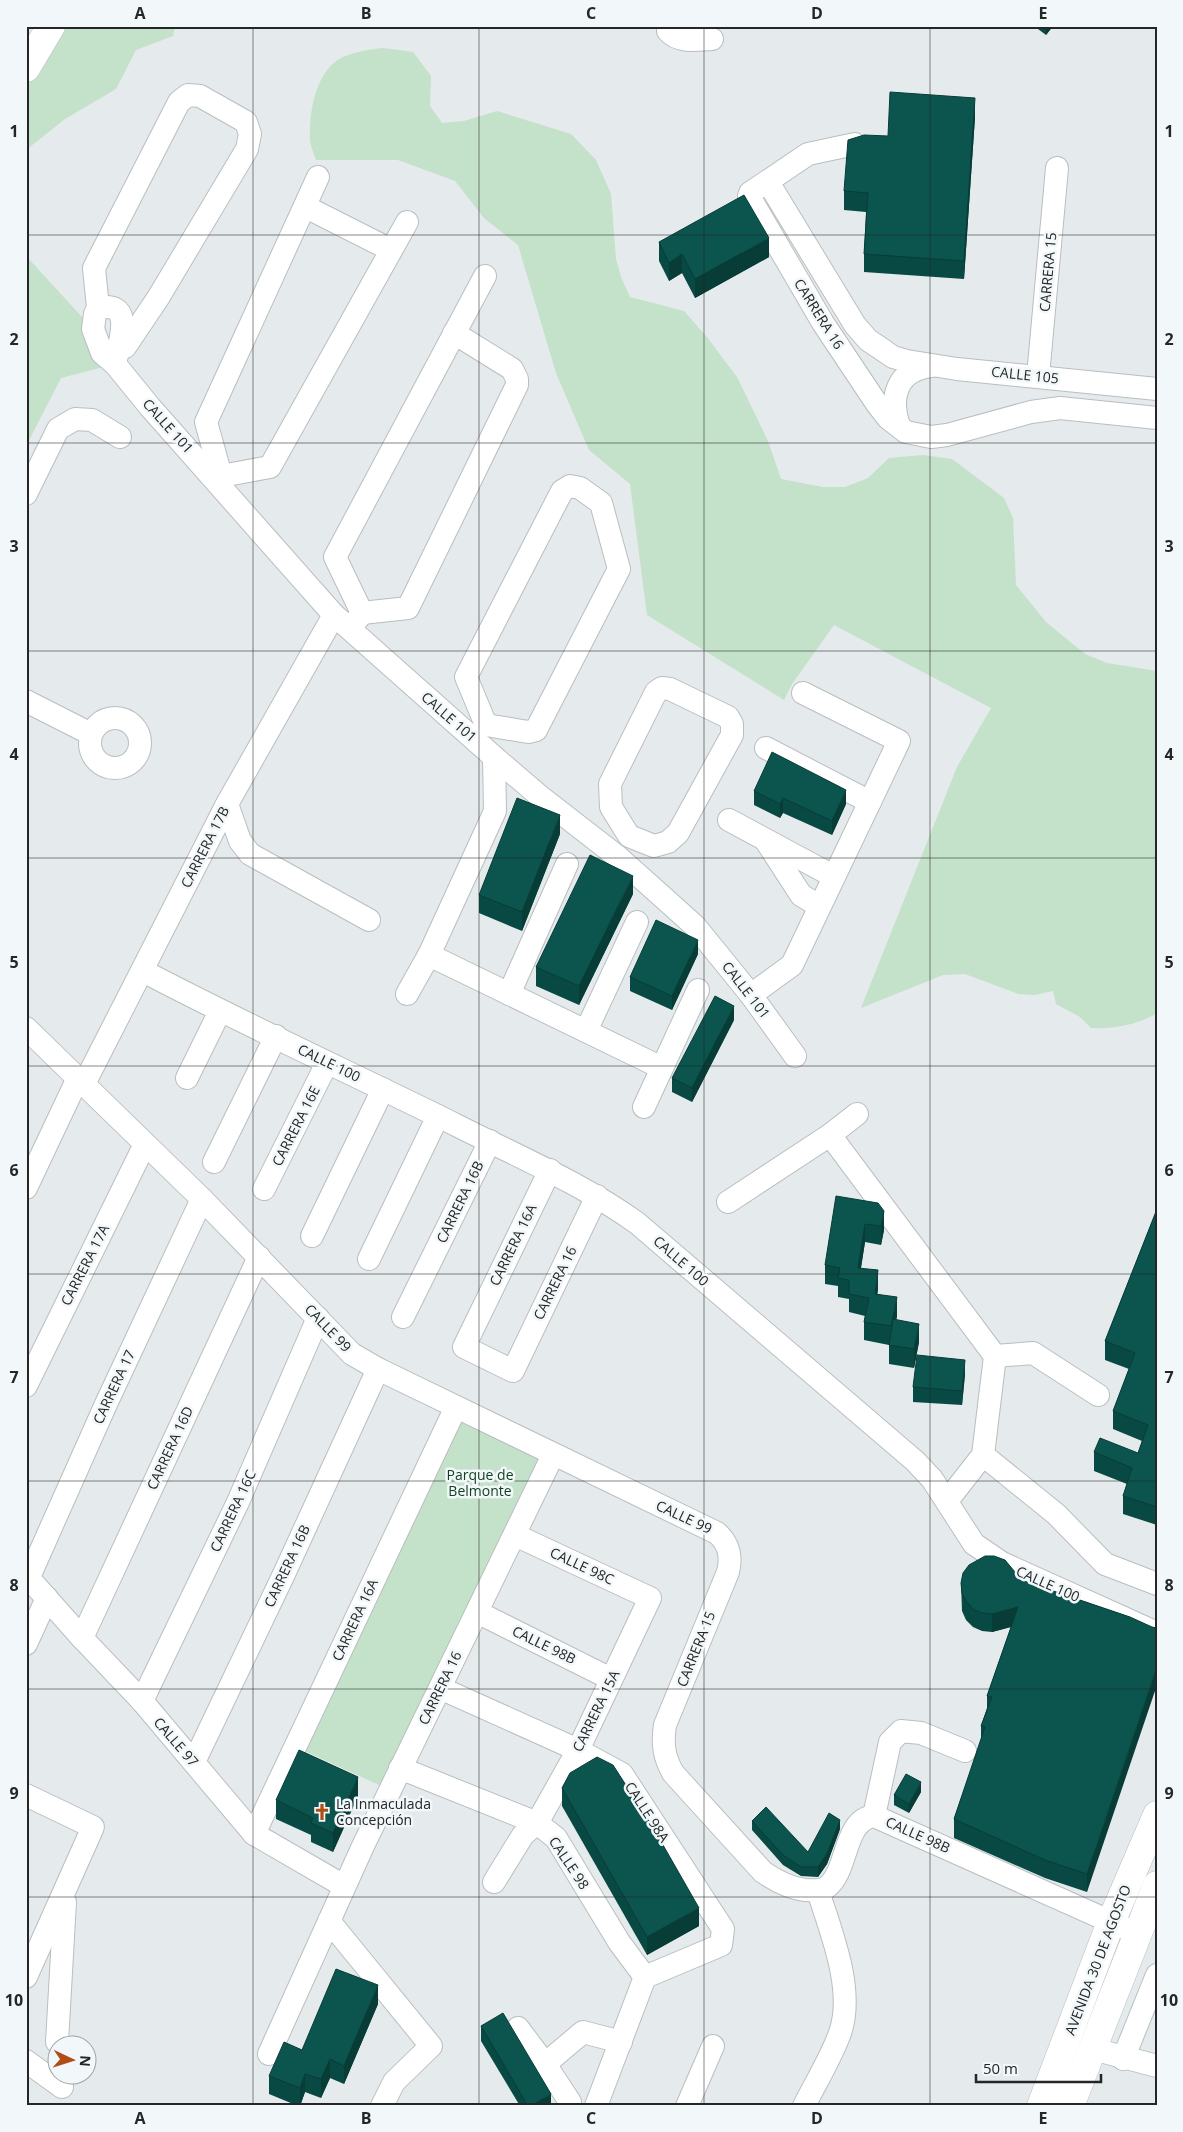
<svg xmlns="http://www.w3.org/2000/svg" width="1183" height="2132" font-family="'Open Sans',sans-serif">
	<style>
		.green { fill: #c4e1c9 }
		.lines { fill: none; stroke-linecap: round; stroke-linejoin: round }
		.minor-casing { stroke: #b9bec0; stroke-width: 24 }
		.major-casing { stroke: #b9bec0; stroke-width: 29 }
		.highway-casing { stroke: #b9bec0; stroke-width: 29 }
		.minor { stroke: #fff; stroke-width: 22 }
		.major { stroke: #fff; stroke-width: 28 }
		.highway { stroke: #fff; stroke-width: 28 }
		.wall { fill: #094943 }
		.shaded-wall { fill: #083c37 }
		.building { fill: #0b554e; stroke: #083c37 }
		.grid { fill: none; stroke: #242627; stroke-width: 1; stroke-opacity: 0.55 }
		.labels { text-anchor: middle; stroke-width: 5; stroke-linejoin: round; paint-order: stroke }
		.street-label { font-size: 14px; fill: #242627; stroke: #f2f7f9 }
		.park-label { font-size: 14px; fill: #0e3f1e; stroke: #f2f7f9 }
		.poi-label { font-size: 14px; fill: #242627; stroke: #f2f7f9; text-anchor: start }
		.neatline { fill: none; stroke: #242627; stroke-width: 2 }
		.grid-label { font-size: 16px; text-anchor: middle; font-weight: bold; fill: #242627 }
	</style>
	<rect width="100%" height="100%" fill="#e5eaec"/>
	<g class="green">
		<polygon points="51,26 175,26 173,36 136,50 116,89 65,119 26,150 26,68"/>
		<path d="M 383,48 L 413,52 L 431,76 L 430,106 L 442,123 L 464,121 L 497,111 L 571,134 L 596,160 L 611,194 L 616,259 L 621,277 L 630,297 L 684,311 L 706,336 L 737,377 L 768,441 L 781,479 L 823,487 L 845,487 L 868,478 L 889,458 L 923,455 L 952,459 L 1004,498 L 1013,518 L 1016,585 L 1046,622 L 1085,654 L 1107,663 L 1157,671 L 1157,1013 C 1137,1025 1114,1029 1091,1028 L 1080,1017 L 1056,1004 L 1053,991 L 1035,995 L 1019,994 L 965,974 L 943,975 L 861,1008 L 957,767 L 991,708 L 834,625 L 792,684 L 784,700 L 647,615 L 630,484 L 589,450 L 556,373 L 518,245 L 484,218 L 455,181 L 398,160 L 316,160 C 314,154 311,147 310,141 C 309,115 314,79 335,62 C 344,54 370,49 383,48 Z"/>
		<polygon points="26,256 93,329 115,364 61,378 26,446"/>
		<polygon points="456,1407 553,1455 390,1790 296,1747"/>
	</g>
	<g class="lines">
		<g class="minor-casing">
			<g id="minor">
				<path d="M 668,26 L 668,31 C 679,43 696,40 712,39"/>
				<polyline points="855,144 808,154 750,193 749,196 823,323 877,404 888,418 906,432 931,437 947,435 1031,412 1060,408 1157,418"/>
				<polyline points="768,182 855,325 868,340 880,348 893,357 907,361 957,369 1157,389"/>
				<polyline points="306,207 391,250"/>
				<polyline points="98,308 94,268 179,102 188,95 200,96 246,122 250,134 247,149 158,298 125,347"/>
				<path d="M 115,364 C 119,343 136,300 98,308 L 95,314 L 93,329 L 102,353 L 115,364 L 150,407 L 334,615 L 494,757 L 542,798 L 618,857 L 695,926 L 751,995 L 795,1056"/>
				<polyline points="1038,376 1057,168"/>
				<path d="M 899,426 C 889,397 897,370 931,366"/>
				<polyline points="221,476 206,422 318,177"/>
				<polyline points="217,481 221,476 270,467 407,222"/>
				<polygon points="570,486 580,488 601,503 619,569 536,730 528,732 486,725 466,677 562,491"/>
				<polyline points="26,494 58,429 75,419 92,420 120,437"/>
				<polyline points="362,613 408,608 517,385 517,379 512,369 454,333"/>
				<polyline points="350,629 362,613 335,557 485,276"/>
				<polygon points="662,688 670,689 728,717 732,724 732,735 678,833 668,842 654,846 629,836 611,807 610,784 656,692"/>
				<polyline points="26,701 91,734"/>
				<circle cx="115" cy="743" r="25"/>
				<polyline points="766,748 870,802"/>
				<polyline points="227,804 240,841 250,854 369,920"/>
				<polyline points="729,820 833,876"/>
				<polyline points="766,841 801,895 819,906"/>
				<polyline points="429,955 662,1068"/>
				<path d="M 143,971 C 246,1025 353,1074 458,1126 C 519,1157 581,1183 637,1223 L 915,1461 L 932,1479 L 974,1544 L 1002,1563 L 1157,1633"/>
				<polyline points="407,994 429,955 495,811 494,757"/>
				<polyline points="509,994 567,864"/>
				<polyline points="751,995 792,965 899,741 803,693"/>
				<path d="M 26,1028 L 202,1199 L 352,1354 L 378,1369 L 717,1533 C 729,1544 732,1556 728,1572 L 665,1725 C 662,1744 664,1757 673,1773 L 763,1872 C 776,1881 789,1888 805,1890 C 813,1890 821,1892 827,1887 C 849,1870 843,1820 874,1816 L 1127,1929"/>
				<polyline points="586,1031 637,922"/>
				<polyline points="187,1078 220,1011"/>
				<polyline points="84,1084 227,804 334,615"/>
				<polyline points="644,1107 698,990"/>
				<polyline points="830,1135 995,1356 983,1455 947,1501"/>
				<polyline points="214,1162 276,1036"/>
				<polyline points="550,1170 464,1347 513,1371 597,1196"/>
				<polyline points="26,1188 78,1078"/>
				<polyline points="264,1189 327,1063"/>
				<polyline points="728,1202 830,1135 857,1114"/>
				<polyline points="312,1236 383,1089"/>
				<polyline points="369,1259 438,1116"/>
				<polyline points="403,1317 490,1141"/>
				<polyline points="995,1356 1033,1353 1098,1395"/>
				<polyline points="26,1386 145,1144"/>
				<polyline points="983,1455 1056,1514 1105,1564 1157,1584"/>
				<polyline points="26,1575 82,1638 142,1701 254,1834 344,1886"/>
				<polyline points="29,1577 106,1404 202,1199"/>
				<polyline points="477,1612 611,1679"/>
				<polyline points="82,1638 259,1257"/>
				<polyline points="26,1644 47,1598"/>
				<polyline points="440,1688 578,1750 622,1774 723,1929 721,1945 645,1977"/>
				<polyline points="142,1701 238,1502 318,1318"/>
				<polyline points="194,1762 284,1574 378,1369"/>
				<polyline points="400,1768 537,1823 556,1838 619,1942 645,1977"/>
				<polyline points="26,1795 93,1827 26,1977"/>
				<polyline points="874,1816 890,1742 901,1731 921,1733 965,1751"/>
				<polyline points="254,1834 456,1407"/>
				<polyline points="494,1882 523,1835 537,1823 578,1750 650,1598 515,1535"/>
				<polyline points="329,1921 431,2046 394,2082 382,2106"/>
				<polyline points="518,2028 545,2064 570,2102"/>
				<polyline points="57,2042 65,1902"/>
				<polyline points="1093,2049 1157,2066"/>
				<polyline points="269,2054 363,1846 553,1455"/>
				<polyline points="1123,2059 1157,1975"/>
				<polyline points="26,2061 62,2087"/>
				<polyline points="545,2064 583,2032 621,2042"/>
				<polyline points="596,2106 645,1977"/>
				<polyline points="687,2106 713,2046"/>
				<path d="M 804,2106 C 816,2082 831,2058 840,2033 C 855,1990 831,1932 818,1891"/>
			</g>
		</g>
		<g class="major-casing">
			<g id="major">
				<polyline points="1041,2106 1111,1922 1157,1815"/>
				<polyline points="1070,2106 1157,1885"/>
			</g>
		</g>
		<g class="highway-casing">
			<polyline id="highway" points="26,68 51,26"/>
		</g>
		<use href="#minor" class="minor"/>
		<use href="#major" class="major"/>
		<use href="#highway" class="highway"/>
	</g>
	<g class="wall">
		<polygon points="1034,26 1053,26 1046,35"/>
		<polygon points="975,117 964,279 864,272 864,254 866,212 844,210 844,191 888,136"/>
		<polygon points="659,242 769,257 695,298 682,273 669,281 659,261"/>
		<polygon points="754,791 846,804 832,835 783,813 780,818 754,805"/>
		<polygon points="560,834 522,931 479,913 479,895"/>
		<polygon points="633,894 579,1005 536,986 536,967"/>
		<polygon points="698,954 672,1010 630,991 630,977"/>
		<polygon points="734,1020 692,1102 672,1092 672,1078"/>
		<polygon points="878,1203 884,1230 881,1245 865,1242 861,1268 878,1289 877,1294 897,1316 896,1320 919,1342 914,1368 889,1364 889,1345 864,1340 864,1322 865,1316 849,1312 849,1299 838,1297 838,1286 825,1284 825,1265"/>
		<polygon points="1157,1209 1157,1525 1123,1514 1123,1496 1127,1484 1094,1471 1094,1452 1138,1453 1142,1441 1113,1429 1113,1411 1129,1369 1105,1360 1105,1341"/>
		<polygon points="965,1374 962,1405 913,1402 913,1387"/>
		<polygon points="1018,1579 1130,1617 1087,1892 1045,1878 954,1838 954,1819 981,1740 981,1726 987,1708 987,1696 1011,1627 992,1632 982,1631 973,1627 966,1620 962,1611 961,1583"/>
		<polygon points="562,1788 699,1926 647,1955 562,1806"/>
		<polygon points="921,1792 909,1813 894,1805 894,1795"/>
		<polygon points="358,1796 333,1852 311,1842 311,1835 276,1819 276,1800"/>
		<polygon points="752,1821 808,1852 840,1829 827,1864 818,1877 801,1876 783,1865 752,1830"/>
		<polygon points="378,2004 344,2084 330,2078 321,2098 305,2092 300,2106 298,2106 269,2094 269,2076 302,2050"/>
		<polygon points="481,2026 551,2106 520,2106 481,2041"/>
	</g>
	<g class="shaded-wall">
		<polygon points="1046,26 1053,26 1046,35"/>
		<polygon points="975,98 975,117 964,279 964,261"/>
		<polygon points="769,238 769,257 695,298 695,279"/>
		<polygon points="682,254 682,273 669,281 669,263"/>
		<polygon points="846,790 846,804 832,835 832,821"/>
		<polygon points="783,798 783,813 780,818 780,804"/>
		<polygon points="560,815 560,834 522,931 522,912"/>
		<polygon points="633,876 633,894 579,1005 579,986"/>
		<polygon points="698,940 698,954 672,1010 672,996"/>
		<polygon points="734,1006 734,1020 692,1102 692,1088"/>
		<polygon points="884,1211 884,1230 881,1245 881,1226"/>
		<polygon points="865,1224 865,1242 858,1286 858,1268"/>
		<polygon points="878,1270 878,1289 875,1313 875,1294"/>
		<polygon points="897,1297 897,1316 891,1345 891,1326"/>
		<polygon points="919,1324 919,1342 914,1368 914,1349"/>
		<polygon points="965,1360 965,1374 962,1405 962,1391"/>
		<polygon points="1018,1607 1018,1625 992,1632 992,1614"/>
		<polygon points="1157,1667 1157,1685 1087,1892 1087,1874"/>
		<polygon points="358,1777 358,1796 333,1852 333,1833"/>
		<polygon points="921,1782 921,1792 909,1813 909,1804"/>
		<polygon points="840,1820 840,1829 827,1864 818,1877 818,1867"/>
		<polygon points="699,1908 699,1926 647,1955 647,1937"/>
		<polygon points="378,1985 378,2004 344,2084 344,2066"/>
		<polygon points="330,2059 330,2078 321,2098 321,2079"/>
		<polygon points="305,2074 305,2092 300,2106 300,2088"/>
		<polygon points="551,2094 551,2106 531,2106"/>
	</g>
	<g class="building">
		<polygon points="890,92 975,98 964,261 864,254 868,193 844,191 848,140 864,135 888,136"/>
		<polygon points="744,195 769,238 695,279 682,254 669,263 659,242"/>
		<polygon points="772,752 846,790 832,821 783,798 780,804 754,791"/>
		<polygon points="517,798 560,815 522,912 479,895"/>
		<polygon points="590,855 633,876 579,986 536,967"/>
		<polygon points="656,920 698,940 672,996 630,977"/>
		<polygon points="715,996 734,1006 692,1088 672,1078"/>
		<polygon points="836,1196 878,1203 884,1211 881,1226 865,1224 858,1268 878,1270 875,1294 897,1297 891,1326 864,1322 869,1298 849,1294 849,1280 838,1278 840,1268 825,1265"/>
		<polygon points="1157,1209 1157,1507 1123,1496 1132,1468 1094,1452 1100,1438 1138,1453 1148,1425 1113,1411 1135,1353 1105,1341"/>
		<polygon points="893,1319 919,1324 914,1349 889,1345"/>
		<polygon points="917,1355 965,1360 962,1391 913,1387"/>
		<polygon points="985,1556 994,1556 1005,1560 1015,1572 1018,1579 1130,1617 1152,1627 1157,1628 1157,1667 1087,1874 1045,1860 954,1819 985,1727 981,1726 992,1697 987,1696 1018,1607 992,1614 982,1613 973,1609 966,1601 962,1593 961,1583 963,1573 969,1565"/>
		<polygon points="299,1750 358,1777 333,1833 311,1823 313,1818 276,1800"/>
		<polygon points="597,1757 613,1765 651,1824 699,1908 647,1937 562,1788 570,1773"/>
		<polygon points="906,1774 921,1782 909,1804 894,1795"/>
		<polygon points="766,1807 808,1852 829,1813 840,1820 827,1854 818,1867 801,1867 783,1855 752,1821"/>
		<polygon points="336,1969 378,1985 344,2066 330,2059 321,2079 305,2074 300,2088 269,2076 284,2042 302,2050"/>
		<polygon points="503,2013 551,2094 531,2106 528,2106 481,2026"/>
	</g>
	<path class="grid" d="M 253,26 L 253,2106M 479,26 L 479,2106M 704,26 L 704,2106M 930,26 L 930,2106M 26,235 L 1157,235M 26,443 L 1157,443M 26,651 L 1157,651M 26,858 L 1157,858M 26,1066 L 1157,1066M 26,1274 L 1157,1274M 26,1481 L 1157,1481M 26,1689 L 1157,1689M 26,1897 L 1157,1897"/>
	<defs>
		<g id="church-bare" transform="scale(1.35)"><path d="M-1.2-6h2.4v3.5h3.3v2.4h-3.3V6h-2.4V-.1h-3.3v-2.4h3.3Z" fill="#b14e15" stroke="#f2f7f9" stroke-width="2.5" paint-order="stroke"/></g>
	</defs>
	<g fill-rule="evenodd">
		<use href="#church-bare" x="322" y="1812"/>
	</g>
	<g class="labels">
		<g class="street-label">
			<text transform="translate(1048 272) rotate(-85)" y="5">CARRERA 15</text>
			<text transform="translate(819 314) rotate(58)" y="5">CARRERA 16</text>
			<text transform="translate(1025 375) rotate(6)" y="5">CALLE 105</text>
			<text transform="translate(168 426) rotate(48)" y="5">CALLE 101</text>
			<text transform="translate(449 717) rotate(41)" y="5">CALLE 101</text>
			<text transform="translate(205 847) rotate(-63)" y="5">CARRERA 17B</text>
			<text transform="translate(746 990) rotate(52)" y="5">CALLE 101</text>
			<text transform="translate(329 1063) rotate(26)" y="5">CALLE 100</text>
			<text transform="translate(296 1126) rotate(-63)" y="5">CARRERA 16E</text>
			<text transform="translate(460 1202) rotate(-64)" y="5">CARRERA 16B</text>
			<text transform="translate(513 1245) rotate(-64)" y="5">CARRERA 16A</text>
			<text transform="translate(681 1261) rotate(41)" y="5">CALLE 100</text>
			<text transform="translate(85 1265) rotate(-63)" y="5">CARRERA 17A</text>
			<text transform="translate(555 1283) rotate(-64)" y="5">CARRERA 16</text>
			<text transform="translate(328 1328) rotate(46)" y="5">CALLE 99</text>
			<text transform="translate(114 1387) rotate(-65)" y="5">CARRERA 17</text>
			<text transform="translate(170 1448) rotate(-65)" y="5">CARRERA 16D</text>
			<text transform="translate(233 1511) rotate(-65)" y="5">CARRERA 16C</text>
			<text transform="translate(684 1517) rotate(25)" y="5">CALLE 99</text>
			<text transform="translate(287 1566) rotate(-65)" y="5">CARRERA 16B</text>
			<text transform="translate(582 1566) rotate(25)" y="5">CALLE 98C</text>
			<text transform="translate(1048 1584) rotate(24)" y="5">CALLE 100</text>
			<text transform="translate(355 1620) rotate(-65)" y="5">CARRERA 16A</text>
			<text transform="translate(544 1645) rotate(26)" y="5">CALLE 98B</text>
			<text transform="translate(696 1649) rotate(-68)" y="5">CARRERA 15</text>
			<text transform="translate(440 1688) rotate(-64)" y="5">CARRERA 16</text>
			<text transform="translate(596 1711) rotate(-64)" y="5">CARRERA 15A</text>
			<text transform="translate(176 1742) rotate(49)" y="5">CALLE 97</text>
			<text transform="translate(647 1812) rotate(57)" y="5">CALLE 98A</text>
			<text transform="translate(918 1835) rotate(24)" y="5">CALLE 98B</text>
			<text transform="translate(569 1863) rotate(56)" y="5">CALLE 98</text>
			<text transform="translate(1098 1960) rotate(-69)" y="5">AVENIDA 30 DE AGOSTO</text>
		</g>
		<g class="park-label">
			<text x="480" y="1480">Parque de<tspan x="480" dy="16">Belmonte</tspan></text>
		</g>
		<g class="poi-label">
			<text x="336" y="1809">La Inmaculada<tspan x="336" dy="16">Concepción</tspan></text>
		</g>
	</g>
	<rect width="1183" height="2132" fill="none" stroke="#f2f7f9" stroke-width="55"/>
	<g transform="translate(72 2060) rotate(94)"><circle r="24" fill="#f2f7f9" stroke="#a0a3a5"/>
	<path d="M0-4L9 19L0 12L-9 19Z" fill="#b14e15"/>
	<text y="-8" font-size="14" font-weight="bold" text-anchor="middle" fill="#242627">N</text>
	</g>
	<path d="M976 2074v8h125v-8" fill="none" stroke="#242627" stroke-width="2.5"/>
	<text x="983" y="2074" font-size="15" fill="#242627" stroke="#f2f7f9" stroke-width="4" paint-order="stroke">50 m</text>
	<rect x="28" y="28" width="1128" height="2076" class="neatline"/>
	<g class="grid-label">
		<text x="140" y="19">A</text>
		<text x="366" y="19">B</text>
		<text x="591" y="19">C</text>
		<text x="817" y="19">D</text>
		<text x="1043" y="19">E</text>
		<text x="14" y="137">1</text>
		<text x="1169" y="137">1</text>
		<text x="14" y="345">2</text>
		<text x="1169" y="345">2</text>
		<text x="14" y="552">3</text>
		<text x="1169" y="552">3</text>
		<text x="14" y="760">4</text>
		<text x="1169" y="760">4</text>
		<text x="14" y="968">5</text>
		<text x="1169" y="968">5</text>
		<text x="14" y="1176">6</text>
		<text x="1169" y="1176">6</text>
		<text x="14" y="1383">7</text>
		<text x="1169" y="1383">7</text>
		<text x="14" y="1591">8</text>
		<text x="1169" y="1591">8</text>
		<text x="14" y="1799">9</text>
		<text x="1169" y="1799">9</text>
		<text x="14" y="2006">10</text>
		<text x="1169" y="2006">10</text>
		<text x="140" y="2124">A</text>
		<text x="366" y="2124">B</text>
		<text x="591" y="2124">C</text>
		<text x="817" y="2124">D</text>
		<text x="1043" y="2124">E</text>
	</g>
</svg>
